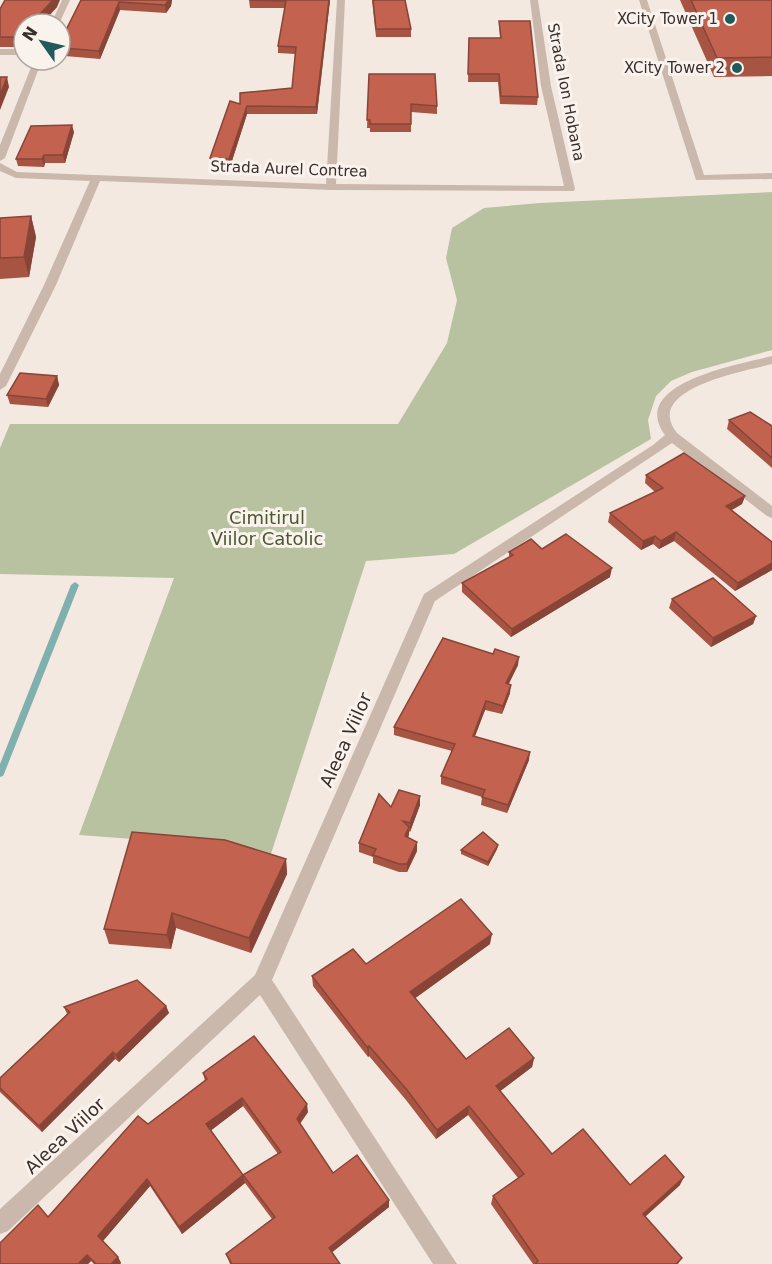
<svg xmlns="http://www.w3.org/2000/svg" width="772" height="1264" font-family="'DejaVu Sans',sans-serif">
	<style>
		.green { fill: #b9c2a0 }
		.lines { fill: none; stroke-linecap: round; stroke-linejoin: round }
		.stream { fill: #80b0ae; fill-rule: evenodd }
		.street { fill: #cbb8ac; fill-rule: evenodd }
		.wall { fill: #a85443; fill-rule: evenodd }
		.shaded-wall { fill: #884537 }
		.building { fill: #c3624e; stroke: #884537; stroke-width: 1.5; fill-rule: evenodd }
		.poi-dot { fill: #215a5a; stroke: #faf3ed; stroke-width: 2 }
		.labels { text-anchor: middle; stroke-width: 6; stroke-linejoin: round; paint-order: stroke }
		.far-poi-label { font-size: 15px; fill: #392e2b; stroke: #faf3ed; text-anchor: end }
		.far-street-label { font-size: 15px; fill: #392e2b; stroke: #faf3ed }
		.park-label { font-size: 18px; fill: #4b572f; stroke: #faf3ed }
		.street-label { font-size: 18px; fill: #392e2b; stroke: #faf3ed }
	</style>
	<rect width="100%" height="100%" fill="#f3e9e0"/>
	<polygon class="green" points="772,192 772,350 692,372 671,381 656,396 648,420 651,439 454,554 366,561 270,857 226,846 79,835 174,578 0,574 0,448 10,424 398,424 447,343 457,300 446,258 452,228 484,208 540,203"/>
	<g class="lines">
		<polygon class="stream" points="75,582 79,585 4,774 3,776 0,777 0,764 71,585"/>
		<g class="street">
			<polygon points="62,0 70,0 59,24 51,24"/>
			<polygon points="337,0 345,0 336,184 564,186 541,86 530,0 538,0 551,86 575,189 574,191 331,190 100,181 56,285 6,386 0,390 0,374 44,285 90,181 16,178 0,171 0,163 17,172 326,184"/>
			<polygon points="639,0 647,0 704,175 772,173 772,179 696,180"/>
			<rect x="0" y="49" width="24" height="6"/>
			<polygon points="34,60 42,60 5,158 0,161 0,145"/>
			<path d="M 772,356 L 772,364 C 744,371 642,389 677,433 L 772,506 L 772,518 L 767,516 L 672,443 L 435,601 L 272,980 L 457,1264 L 433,1264 L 260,995 L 8,1231 L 0,1234 L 0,1209 L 255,975 L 424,594 L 653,445 L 665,435 C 627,383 740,364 772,356 Z"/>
		</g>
	</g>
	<g class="wall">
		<polygon points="81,0 172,0 171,6 166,13 120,10 100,59 65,56 62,38"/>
		<polygon points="249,0 330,0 317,114 247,114 230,167 211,166 210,158 240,104 292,88 295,54 278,53 278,46 285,8 250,8"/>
		<polygon points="372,0 405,0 411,29 411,37 376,37"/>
		<polygon points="680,0 772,0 772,76 714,77"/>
		<polygon points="57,7 21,47 0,47 0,9"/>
		<polygon points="499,21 538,97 537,105 500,104 498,82 468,82 469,38 500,38"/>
		<polygon points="369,74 437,106 437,114 411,112 411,132 370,132 370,128 367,128"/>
		<polygon points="74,132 65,163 45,163 44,167 18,166 16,159"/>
		<polygon points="31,216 36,237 29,277 0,279 0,218"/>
		<polygon points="57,376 59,385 48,407 10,404 7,395"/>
		<polygon points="729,420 772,426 772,468 727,429"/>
		<polygon points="646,475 745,496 742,504 732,510 772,542 772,570 735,591 674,541 659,549 653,544 641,550 608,522 610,513 655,492 645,483"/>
		<polygon points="542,549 610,577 511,637 462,592 462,583 509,557 509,552"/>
		<polygon points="672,599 756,616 753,624 711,647 669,608"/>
		<polygon points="518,665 508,684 510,693 502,714 485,710 475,736 529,760 507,813 481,805 482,797 441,784 441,776 452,751 394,735 394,727"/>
		<polygon points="420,805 410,832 409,831 407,838 417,842 417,851 407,872 399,872 373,863 373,857 359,852 359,843 391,807"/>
		<polygon points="498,845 497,849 488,866 461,854 461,850"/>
		<polygon points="286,859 287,874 251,953 176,928 171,949 109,944 104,929"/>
		<polygon points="490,944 415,998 466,1059 534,1058 532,1067 500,1091 552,1154 630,1185 680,1185 645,1217 682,1258 678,1264 533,1264 491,1204 493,1196 518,1178 468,1115 436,1139 406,1100 369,1056 368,1057 313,986 312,976 366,964"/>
		<polygon points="166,1006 169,1013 119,1062 115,1059 42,1132 0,1092 0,1078 67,1014 64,1007"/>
		<path d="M 203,1073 L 308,1112 L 300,1124 L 333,1173 L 389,1207 L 332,1252 L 340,1264 L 230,1264 L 226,1254 L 272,1219 L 245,1183 L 182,1234 L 150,1186 L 103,1241 L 118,1257 L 121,1263 L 120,1264 L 94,1264 L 91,1261 L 88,1264 L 0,1264 L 48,1217 L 148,1124 L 205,1081 ZM 243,1106 L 278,1154 L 243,1175 L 211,1130 Z"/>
	</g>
	<g class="shaded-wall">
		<polygon points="53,0 60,0 57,7 41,24 31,24"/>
		<polygon points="169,0 172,0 171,6 166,13 165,5"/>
		<polygon points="329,0 330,0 317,114 316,107"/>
		<polygon points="119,2 120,10 100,59 99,51"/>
		<polygon points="24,32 24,43 21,47 19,37"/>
		<polygon points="7,77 9,87 0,110 0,95"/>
		<polygon points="247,106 247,114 230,167 229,159"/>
		<polygon points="72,125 74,132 65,163 63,155"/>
		<polygon points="44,155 45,163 44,167 42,159"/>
		<polygon points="31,216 36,237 29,277 24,257"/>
		<polygon points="57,376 59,385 48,407 46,399"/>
		<polygon points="745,496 742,504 724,514 726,506"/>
		<polygon points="676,532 674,541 659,549 661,541"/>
		<polygon points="655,536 653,544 641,550 643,541"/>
		<polygon points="772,563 772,570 735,591 738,583"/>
		<polygon points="612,568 610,577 511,637 512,629"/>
		<polygon points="756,616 753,624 711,647 713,638"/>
		<polygon points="519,657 518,665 505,692 506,683"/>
		<polygon points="511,685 510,693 502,714 503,706"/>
		<polygon points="486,701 485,710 472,744 473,736"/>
		<polygon points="530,752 529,760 507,813 508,805"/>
		<polygon points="420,796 420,805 410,832 410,823"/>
		<polygon points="409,827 409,835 405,845 405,836"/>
		<polygon points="417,842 417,851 407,872 407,864"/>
		<polygon points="498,845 497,849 488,866 488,862"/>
		<polygon points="286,859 287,874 251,953 249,938"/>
		<polygon points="172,913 176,928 171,949 167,935"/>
		<polygon points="492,934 490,944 410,1002 410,992"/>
		<polygon points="166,1006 169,1013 119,1062 116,1055"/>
		<polygon points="369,1046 369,1056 368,1057 367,1047"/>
		<polygon points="113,1052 115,1059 42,1132 39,1126"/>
		<polygon points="534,1058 532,1067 495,1095 496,1086"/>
		<polygon points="242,1098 243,1106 209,1132 206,1124"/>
		<polygon points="307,1104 308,1112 298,1126 297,1119"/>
		<polygon points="469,1106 468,1115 436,1139 437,1130"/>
		<polygon points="243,1175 245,1183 182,1234 179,1227"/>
		<polygon points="684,1177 680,1185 639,1222 643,1214"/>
		<polygon points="147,1179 150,1186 102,1242 98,1236"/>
		<polygon points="389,1200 389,1207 330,1254 329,1248"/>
		<polygon points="87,1255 91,1261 88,1264 78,1264"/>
		<polygon points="118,1257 121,1263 120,1264 111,1264"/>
	</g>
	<g class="building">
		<polygon points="5,0 53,0 31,24 24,24 24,32 19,37 0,37 0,9"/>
		<polygon points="81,0 169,0 165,5 119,2 99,51 63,48 67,39 62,38"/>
		<polygon points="249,0 329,0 316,107 247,106 229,159 210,158 230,101 240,104 240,93 292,88 296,47 278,46 286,1"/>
		<polygon points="373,0 405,0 411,29 376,29"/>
		<polygon points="691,0 772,0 772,57 717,58"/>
		<polygon points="499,21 530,21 538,97 501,96 499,74 468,74 469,38 501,38"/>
		<polygon points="369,74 435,74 437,106 411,104 411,124 370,124 370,120 367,120"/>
		<polygon points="0,77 7,77 0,95"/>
		<polygon points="72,125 63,155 44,155 42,159 16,159 31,126"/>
		<polygon points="31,216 24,257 0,258 0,218"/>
		<polygon points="20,373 57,376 46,399 7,395"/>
		<polygon points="750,412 772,426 772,458 729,420"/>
		<polygon points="684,453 745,496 726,506 772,542 772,563 738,583 676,532 661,541 655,536 643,541 610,513 663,488 646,475"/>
		<polygon points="566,534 612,568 512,629 462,583 513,555 509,552 531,539 542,549"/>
		<polygon points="713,578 756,616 713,638 672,599"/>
		<polygon points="443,638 493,654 495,649 519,657 506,683 511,685 503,706 486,701 473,736 530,752 508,805 482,797 485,790 441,776 455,744 394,727"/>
		<polygon points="399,790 420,796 410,823 403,821 409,827 405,836 417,842 407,864 399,864 373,855 376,849 359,843 379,794 391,807"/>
		<polygon points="132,832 225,840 286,859 249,938 172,913 167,935 104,929"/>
		<polygon points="483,832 498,845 488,862 461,850"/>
		<polygon points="461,899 492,934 410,992 466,1059 509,1028 534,1058 496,1086 552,1154 583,1129 630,1185 665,1155 684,1177 643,1214 682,1258 676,1264 535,1264 538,1261 493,1196 524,1174 469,1106 437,1130 407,1090 369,1046 367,1047 312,976 353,949 366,964"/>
		<polygon points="137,980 166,1006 116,1055 113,1052 39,1126 0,1088 0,1078 70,1012 64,1007"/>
		<path d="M 254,1036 L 307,1104 L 297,1119 L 333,1173 L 357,1155 L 389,1200 L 329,1248 L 340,1264 L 232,1264 L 226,1254 L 275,1217 L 243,1175 L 179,1227 L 147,1179 L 98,1236 L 118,1257 L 111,1264 L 96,1264 L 87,1255 L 78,1264 L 0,1264 L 0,1243 L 38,1205 L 48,1217 L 138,1116 L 148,1124 L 207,1079 L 203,1073 ZM 242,1098 L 281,1152 L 243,1175 L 206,1124 Z"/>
	</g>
	<g class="poi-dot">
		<circle cx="730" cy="19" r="6"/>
		<circle cx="737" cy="68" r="6"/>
	</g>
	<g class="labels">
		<g class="far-poi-label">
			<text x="718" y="24">XCity Tower 1</text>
			<text x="725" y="73">XCity Tower 2</text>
		</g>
		<g class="far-street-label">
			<text transform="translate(566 92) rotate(79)" y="5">Strada Ion Hobana</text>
			<text transform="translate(289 169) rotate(2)" y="5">Strada Aurel Contrea</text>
		</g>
		<g class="park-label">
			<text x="267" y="524">Cimitirul<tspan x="267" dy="21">Viilor Catolic</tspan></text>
		</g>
		<g class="street-label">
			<text transform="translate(346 740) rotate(-66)" y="6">Aleea Viilor</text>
			<text transform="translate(65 1136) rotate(-43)" y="6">Aleea Viilor</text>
		</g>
	</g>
	<g transform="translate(42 42) rotate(304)"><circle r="28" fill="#faf3ed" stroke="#ada49f" stroke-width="1.5"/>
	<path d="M0-4.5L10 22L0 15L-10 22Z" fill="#215a5a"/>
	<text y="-9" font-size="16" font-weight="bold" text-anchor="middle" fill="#392e2b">N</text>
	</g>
</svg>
